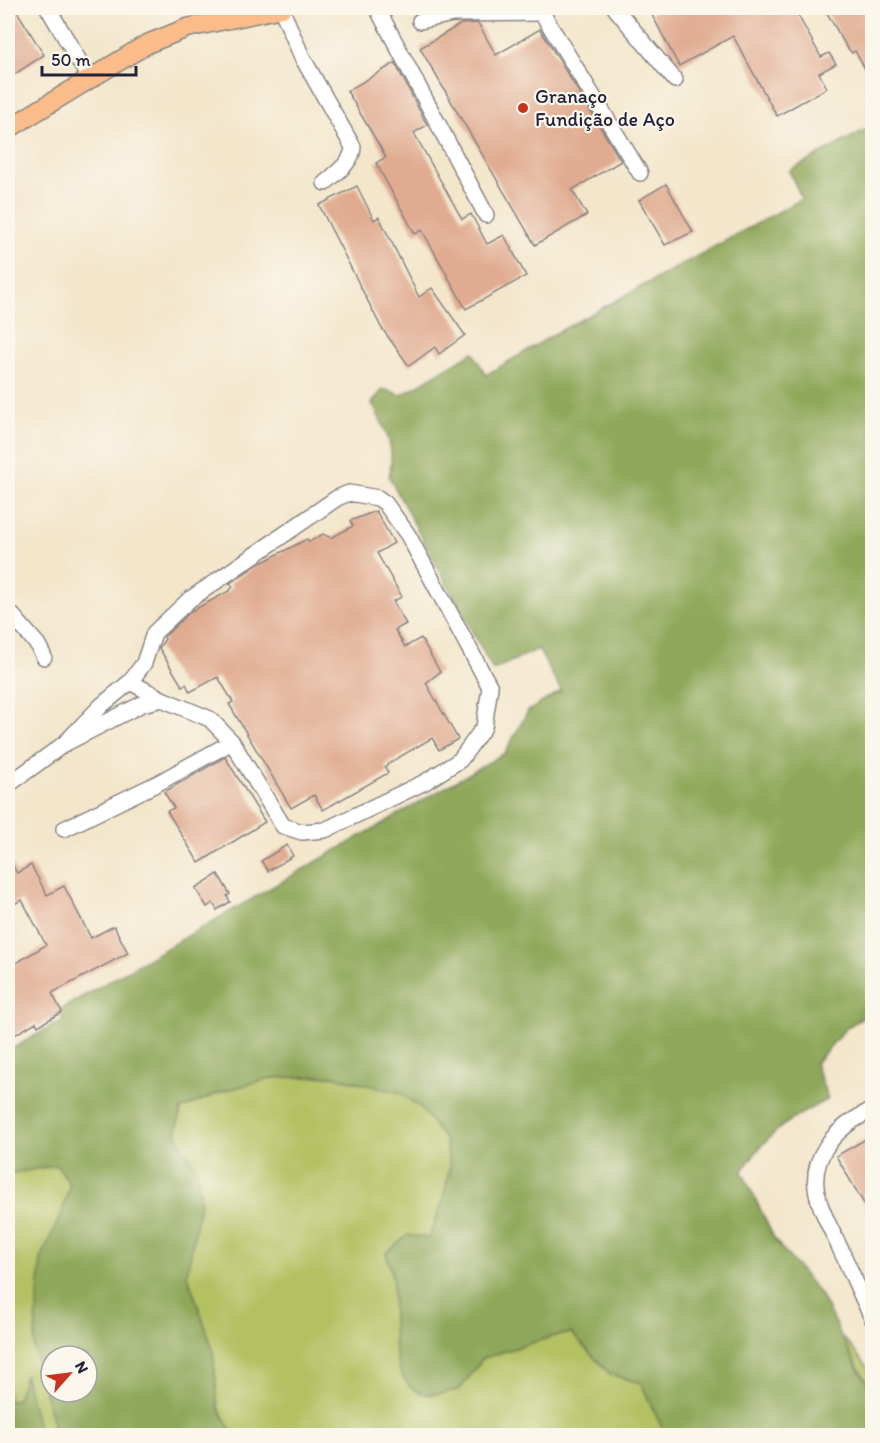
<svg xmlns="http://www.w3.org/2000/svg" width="880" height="1443" font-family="Itim,sans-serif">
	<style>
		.green { fill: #b4c164; stroke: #6b7250; stroke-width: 1.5 }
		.forest { fill: #8fa75a; stroke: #58644a; stroke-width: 1.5; fill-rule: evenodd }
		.building { fill: #e0ab91 }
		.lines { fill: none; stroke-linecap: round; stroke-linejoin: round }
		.minor-casing { stroke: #8a8483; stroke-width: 18 }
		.major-casing { stroke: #8a8483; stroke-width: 21 }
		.minor { stroke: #fff; stroke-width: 15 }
		.major { stroke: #f9bc8a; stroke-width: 18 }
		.poi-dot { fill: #c8321e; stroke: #fbf7ec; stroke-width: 2 }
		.labels { text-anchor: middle; stroke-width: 4.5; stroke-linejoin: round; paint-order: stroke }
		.poi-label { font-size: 20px; fill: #22223b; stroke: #fbf7ec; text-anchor: start }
	</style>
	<rect width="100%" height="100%" fill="#fbf7ec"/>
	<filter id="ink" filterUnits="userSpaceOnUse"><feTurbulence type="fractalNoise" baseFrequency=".0167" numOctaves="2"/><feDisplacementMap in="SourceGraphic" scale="12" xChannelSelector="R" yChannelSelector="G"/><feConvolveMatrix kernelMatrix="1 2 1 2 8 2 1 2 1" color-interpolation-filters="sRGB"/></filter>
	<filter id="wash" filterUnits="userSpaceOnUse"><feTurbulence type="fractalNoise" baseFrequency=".008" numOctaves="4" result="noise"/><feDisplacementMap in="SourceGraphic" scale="24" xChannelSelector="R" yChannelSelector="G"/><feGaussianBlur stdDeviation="1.35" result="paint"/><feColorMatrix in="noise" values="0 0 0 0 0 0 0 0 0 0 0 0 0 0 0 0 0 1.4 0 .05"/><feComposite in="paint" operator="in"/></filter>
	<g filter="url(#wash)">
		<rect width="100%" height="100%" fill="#f3e6cb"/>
		<g class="green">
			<path d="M 333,1076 L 400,1093 L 421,1108 L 445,1140 L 450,1166 L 444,1198 L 429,1238 L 386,1253 C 389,1263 393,1275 393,1285 C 394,1315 385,1396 433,1394 C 442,1394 452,1391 460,1389 L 483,1358 L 554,1336 L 571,1333 L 610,1374 L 641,1383 L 664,1432 L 673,1435 L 233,1435 L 218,1407 L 213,1350 L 187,1274 L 193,1239 L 176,1134 L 181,1109 L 224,1091 L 270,1078 Z"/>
			<polygon points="58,1165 72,1189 46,1393 56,1435 40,1435 25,1377 17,1399 8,1402 8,1174"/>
			<polygon points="844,1338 872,1373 872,1390 842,1340"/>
		</g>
		<g class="forest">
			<path d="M 872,126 L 872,1011 L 846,1028 L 815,1064 L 828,1099 C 786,1121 770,1131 742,1171 L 775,1240 L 820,1294 L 857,1367 L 872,1390 L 872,1435 L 673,1435 L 664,1432 L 641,1383 L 610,1374 L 571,1333 L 554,1336 L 483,1358 L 460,1389 C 452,1391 442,1394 433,1394 C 385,1397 394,1315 393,1285 C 393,1275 389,1263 386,1253 L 408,1235 L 429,1238 L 444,1198 L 450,1166 L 445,1140 L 421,1108 L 400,1093 L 333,1076 L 270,1078 L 224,1091 L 181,1109 L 176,1134 L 197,1169 L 201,1198 L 187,1274 L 213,1350 L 218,1407 L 233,1435 L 56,1435 L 34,1349 L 41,1259 L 62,1212 L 70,1184 L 57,1165 L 8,1174 L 8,1051 L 63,1020 L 59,1010 L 505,753 L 528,711 L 561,691 L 538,649 L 493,670 L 389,477 C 396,446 386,431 372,403 L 383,389 L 402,395 L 473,352 L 486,375 L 558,332 L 802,199 L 789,171 ZM 51,1356 L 87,1356 L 87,1392 L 51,1392 Z"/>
			<polygon points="25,1376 40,1435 8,1435 8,1402 17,1399"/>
		</g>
		<g id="blocks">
			<g class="building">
				<polygon points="8,8 15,8 44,55 15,74 8,62"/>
				<polygon points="661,8 794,8 821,57 829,53 836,64 819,73 827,88 777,116 733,36 679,66 651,13"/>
				<polygon points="824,8 862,8 873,26 873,83 855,51 852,53 846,46"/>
				<polygon points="478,23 496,55 540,29 621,161 572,190 587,215 535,245 420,48 461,24"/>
				<polygon points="395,63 427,125 414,133 462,219 471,214 487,244 504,235 526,276 466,309 422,230 415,234 376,163 386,157 347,91"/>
				<polygon points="666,184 693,232 665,245 639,200"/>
				<polygon points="357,186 374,220 379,217 419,297 432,288 465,335 439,354 435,347 409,366 381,327 319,205"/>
				<polygon points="376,511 394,543 377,553 402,597 393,601 406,624 395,630 405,647 421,638 440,672 426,683 458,739 439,750 432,738 389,763 385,767 388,773 323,810 314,795 291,808 229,704 233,702 218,677 190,692 186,684 182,686 159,648 165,639 164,637 190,612 229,591 233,587 230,583 257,565 307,539 309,542 323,534 331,538 353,526 350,521"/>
				<polygon points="225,757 265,822 199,863 167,811 174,808 164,792"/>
				<polygon points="287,845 293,856 268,871 261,861"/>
				<polygon points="8,857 17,873 31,865 47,895 64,886 91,938 114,926 128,953 52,993 62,1012 38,1026 36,1022 8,1039 8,968 46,945 22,900 8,907"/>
				<polygon points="218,874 230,894 227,896 230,902 217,910 213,903 207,907 195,888"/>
				<polygon points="873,1135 873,1219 836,1156"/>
			</g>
		</g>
	</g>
	<g filter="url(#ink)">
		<use href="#blocks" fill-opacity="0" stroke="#8a8483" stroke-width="1.5"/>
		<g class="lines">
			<g class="minor-casing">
				<g id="minor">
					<polyline points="48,8 89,78"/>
					<path d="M 281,8 L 302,57 L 353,147 C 353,162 335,174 325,183"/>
					<polyline points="377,8 486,215"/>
					<polyline points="539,8 640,173"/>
					<polyline points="615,8 675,80"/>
					<polyline points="420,21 453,14 542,13"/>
					<polyline points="8,616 12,615 38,645 44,657"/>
					<polyline points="130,682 162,699"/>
					<polyline points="8,785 64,744 142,704 162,699 210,719 232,742 283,826 302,832 325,830 425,782 460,760 484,727 490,687 408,535 385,503 378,498 349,493 337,498 189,600 154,633 144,663 130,682 102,705 64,744"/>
					<polyline points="64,829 158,783 232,742"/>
					<path d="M 872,1110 C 835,1127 804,1160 820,1204 C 825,1219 833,1233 839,1246 C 850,1270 861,1294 872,1318"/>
				</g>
			</g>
			<g class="major-casing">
				<polyline id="major" points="8,129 147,44 187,28 282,8"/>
			</g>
			<use href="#minor" class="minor"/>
			<use href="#major" class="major"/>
		</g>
	</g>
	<circle class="poi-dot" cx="523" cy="108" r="6"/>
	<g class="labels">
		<g class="poi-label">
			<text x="535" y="103">Granaço<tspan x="535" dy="23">Fundição de Aço</tspan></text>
		</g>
	</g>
	<rect width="880" height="1443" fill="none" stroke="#fbf7ec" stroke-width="30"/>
	<g transform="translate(69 1374) rotate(62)"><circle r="28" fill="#fbf7ec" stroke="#a4a2a5" stroke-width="1.5"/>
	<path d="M0-4.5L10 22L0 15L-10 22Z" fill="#c8321e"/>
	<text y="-9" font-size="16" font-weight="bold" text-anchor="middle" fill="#22223b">N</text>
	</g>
	<path d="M42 66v9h94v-9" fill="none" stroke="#22223b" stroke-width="3"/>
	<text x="51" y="66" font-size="18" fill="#22223b" stroke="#fbf7ec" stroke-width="4.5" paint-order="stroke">50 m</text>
</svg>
